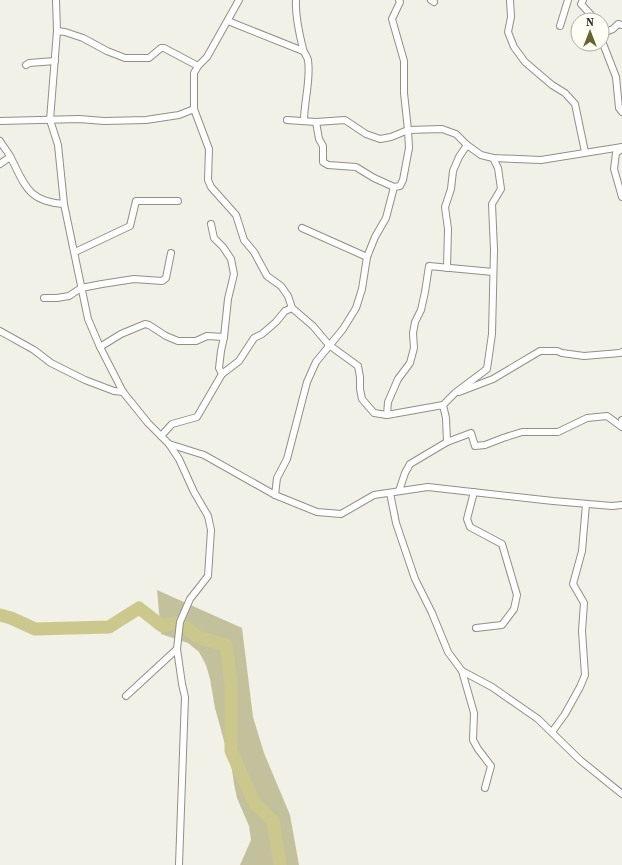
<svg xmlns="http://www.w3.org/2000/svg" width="622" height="865" font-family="'Source Serif 4',serif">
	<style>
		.green { fill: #c3c19b }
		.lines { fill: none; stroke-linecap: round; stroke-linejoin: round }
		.river { stroke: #ccc88d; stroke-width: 13 }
		.street-casing { stroke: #909086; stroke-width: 8 }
		.street { stroke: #fff; stroke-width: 6 }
	</style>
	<rect width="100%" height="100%" fill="#f1f1e7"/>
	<polygon class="green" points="157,590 242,628 253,717 264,753 290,815 299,865 240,865 251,840 249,826 237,798 234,784 232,770 215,708 210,679 206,665 199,652 188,643 161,634"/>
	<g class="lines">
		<polyline class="river" points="0,615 11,618 35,629 109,627 139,608 162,626 180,622 197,637 226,645 231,683 231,751 255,804 273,821 280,865"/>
		<g class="street-casing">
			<g id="street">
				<polyline points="56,0 57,31 50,120 58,145 64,204 88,319 100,347 123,392 148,423 169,444 204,455 275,495 317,512 341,514 374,495 428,487 553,501 612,506 622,505"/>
				<path d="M 296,0 C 295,16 299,33 303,49 C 304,53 307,56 308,60 C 311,80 304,101 304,121"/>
				<polyline points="431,0 434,2"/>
				<polyline points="510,0 511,17 508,32 514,47 525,62 552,85 565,93 575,104 585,152"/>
				<polyline points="583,0 581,4 592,16 594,20"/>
				<polyline points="228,21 303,51"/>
				<polyline points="560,26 568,0"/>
				<polyline points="57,31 65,32 83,38 107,51 125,58 149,58 161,48 164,48 198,66"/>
				<polyline points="602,32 603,33 613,29 618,24 622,25"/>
				<polyline points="602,41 616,77 619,108 622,112"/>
				<polyline points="26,65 29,63 55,61"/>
				<polyline points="194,109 194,73 198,66 207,57 239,0"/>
				<polyline points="287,120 316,122 345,120 366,134 380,139 391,137 408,130 442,129 456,134 467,145 481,155 493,158 541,160 622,147"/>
				<polyline points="0,121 79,119 104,121 146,120 179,115 194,109 209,149 208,180 211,187 236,215 244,240 254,252 267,276 281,286 288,296 292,308 313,326 329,345 358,366 360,377 360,389 362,399 374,413 387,415 443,405 446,418 447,442"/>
				<polyline points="316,122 319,139 323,146 323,162 328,165 356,167 374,178 394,187"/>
				<path d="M 0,141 C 3,146 7,151 10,156 C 25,185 27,201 64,204"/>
				<polyline points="622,149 616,153 614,169 622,197"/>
				<polyline points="0,164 10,157"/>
				<polyline points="302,228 367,257"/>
				<polyline points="75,252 130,226 136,201 178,201"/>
				<polyline points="447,268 448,229 445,207 451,189 453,171 459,157 467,145"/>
				<polyline points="44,298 57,298 69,296 81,288 102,284 134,279 162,281 166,278 171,253"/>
				<polyline points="0,331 34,350 51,363 85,380 114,391 123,392"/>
				<polyline points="100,347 121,334 145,324 149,325 166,336 178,341 196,341 207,336 224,337"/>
				<polyline points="222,374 239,361 254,338 262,334 276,322 285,311 292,308"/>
				<polyline points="459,392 493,379 540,351 557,351 562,353 584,356 620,353 622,352"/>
				<polyline points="443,405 455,393 487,369 492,334 494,250 492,204 501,189 498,168 493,158"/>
				<polyline points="387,415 388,402 398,379 410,363 414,348 413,333 415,322 421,310 425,292 429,266 493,272"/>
				<polyline points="622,420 622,421"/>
				<polyline points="161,436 172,424 197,417 222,374 219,368 221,351 224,337 228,299 234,274 231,259 223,247 214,238 211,224"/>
				<polyline points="399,491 405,473 410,464 447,442 471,433 475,446 485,445 503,438 522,432 558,432 587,418 607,416 622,427"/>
				<polyline points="474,492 467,519 470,527 502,544 517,595 514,609 502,625 476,628"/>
				<polyline points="390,493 396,523 415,579 432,613 448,652 462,671 492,687 538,719 580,760 622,794"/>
				<polyline points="275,495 277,478 287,459 307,382 316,362 343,329 356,308 362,289 367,257 375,237 386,218 394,187 400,186 403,180 409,148 408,130 404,93 404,61 392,19 400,2 399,0"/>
				<polyline points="177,649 182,684 185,697 179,865"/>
				<polyline points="462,671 474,713 473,740 478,749 491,766 485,788"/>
				<polyline points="126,696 177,649 180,622 190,599 208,576 211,530 208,516 194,492 179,459 169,444"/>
				<polyline points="552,732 565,714 580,687 585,675 582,631 584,603 573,584 582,551 586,504"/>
			</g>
		</g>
		<use href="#street" class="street"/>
	</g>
	<g transform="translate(590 32)"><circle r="19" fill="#fefef4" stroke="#acaca4"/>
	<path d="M0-3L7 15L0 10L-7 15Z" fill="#686431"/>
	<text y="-6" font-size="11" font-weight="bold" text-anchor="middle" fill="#31312d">N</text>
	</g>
</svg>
